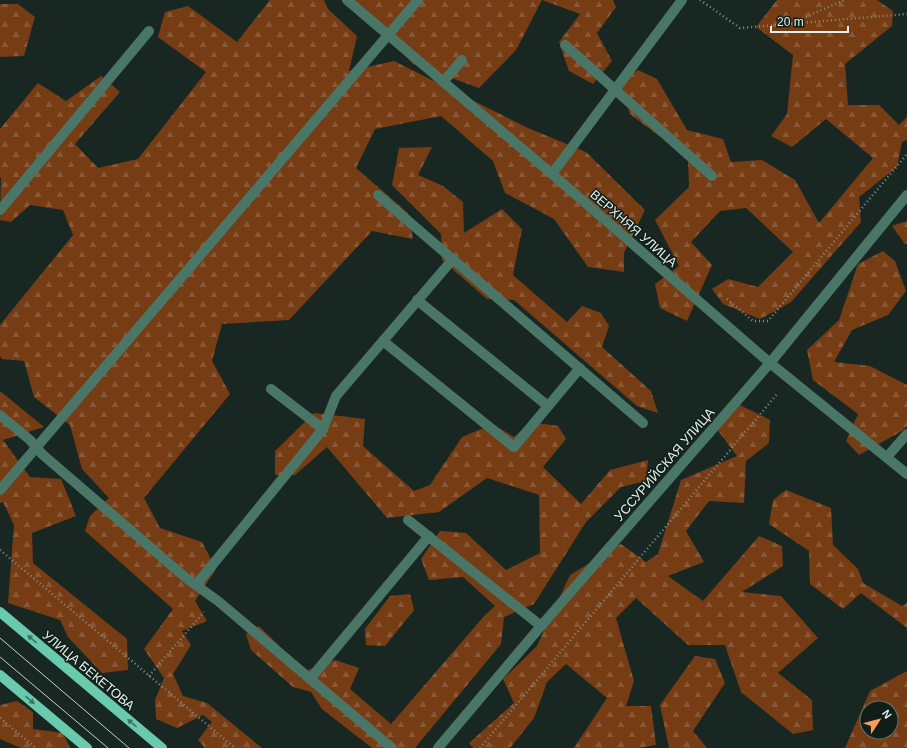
<svg xmlns="http://www.w3.org/2000/svg" width="907" height="748" font-family="Helvetica,sans-serif">
	<style>
		.forest { fill: url(#forest-firs); fill-rule: evenodd }
		.lines { fill: none; stroke-linecap: round; stroke-linejoin: round }
		.path { stroke: #828e8a; stroke-width: 2.5; stroke-dasharray: 1 3; stroke-linecap: butt }
		.minor { stroke: #4a7668; stroke-width: 10 }
		.major { stroke: #69caae; stroke-width: 10 }
		.tram { stroke: #c5cfcb; stroke-width: 1 }
		.oneway { fill: #3c7464 }
		.labels { text-anchor: middle; stroke-width: 3; stroke-linejoin: round; paint-order: stroke }
		.street-label { font-size: 13px; fill: #e6efec; stroke: #0f1e19 }
	</style>
	<defs>
		<pattern id="forest-firs" width="22" height="20" patternUnits="userSpaceOnUse"><rect width="22" height="20" fill="#763c14"/><path d="M5 1l3.5 6h-7zM16 11l3.5 6h-7z" fill="#8a5836"/></pattern>
	</defs>
	<rect width="100%" height="100%" fill="#182722"/>
	<g class="forest">
		<polygon points="270,0 324,0 328,9 357,36 349,71 394,61 528,128 586,152 645,210 624,253 624,272 588,267 554,219 505,193 493,161 441,116 375,129 356,168 408,213 413,239 372,231 289,320 222,324 212,361 230,394 144,498 160,528 202,542 216,569 195,601 207,621 182,631 191,645 173,674 183,696 207,703 262,748 205,748 198,740 212,722 203,715 177,728 156,719 155,700 164,678 144,649 173,609 85,531 90,516 109,498 82,469 70,425 34,397 24,361 2,359 0,356 0,325 73,235 63,210 30,205 11,222 0,220 1,178 0,177 0,129 38,83 66,101 101,76 120,92 75,144 98,168 138,159 206,72 158,37 165,12 188,6 237,42"/>
		<polygon points="354,0 613,0 616,7 597,33 612,61 593,84 569,71 559,42 580,14 542,0 516,50 479,88 413,64"/>
		<polygon points="777,0 877,0 893,11 892,26 845,64 848,105 879,105 899,125 907,117 907,140 902,142 897,167 859,197 861,222 791,302 760,319 723,304 712,289 728,279 758,287 793,252 746,208 720,211 691,242 712,265 687,321 660,308 655,284 679,266 655,220 689,187 688,158 630,114 619,82 638,70 657,79 687,130 723,139 731,162 762,160 795,180 819,223 873,158 826,119 792,147 771,136 787,114 793,55 756,27"/>
		<polygon points="0,4 18,4 35,17 24,56 0,57"/>
		<polygon points="432,147 418,175 443,186 463,202 464,233 502,209 522,229 513,275 567,322 582,306 601,313 609,326 602,347 651,391 658,413 637,406 514,300 487,299 442,260 441,234 392,185 399,148"/>
		<polygon points="907,221 907,244 905,244 892,226"/>
		<polygon points="883,251 895,261 906,291 888,315 852,330 834,362 870,366 907,385 907,426 902,431 859,455 846,441 858,414 813,380 807,350 839,320 858,264"/>
		<polygon points="0,391 44,427 3,440 30,477 61,479 76,516 32,533 33,563 127,639 128,670 102,673 68,637 60,620 8,603 14,525 3,502 0,503"/>
		<polygon points="732,401 770,420 769,443 746,461 744,503 709,501 686,531 704,562 668,576 703,601 759,536 782,546 783,566 742,592 781,596 818,638 778,673 812,700 813,730 793,734 741,692 725,645 688,645 636,598 616,618 634,681 626,706 651,706 656,745 638,748 574,748 607,698 566,664 547,682 534,718 510,748 473,748 469,743 514,703 503,679 537,646 570,575 621,544 646,562 658,554 681,480 737,456 713,424"/>
		<polygon points="314,413 365,419 363,446 414,491 430,485 462,437 493,424 514,437 531,422 558,426 566,439 543,467 581,504 610,470 648,460 646,481 621,487 586,522 534,604 504,617 501,644 415,748 372,748 322,709 311,692 293,687 251,650 246,634 259,626 305,671 335,660 359,668 350,689 391,724 485,615 495,606 463,577 429,580 421,559 440,531 466,533 506,570 540,553 539,495 487,478 439,512 387,518 327,447 295,475 275,475 275,451"/>
		<polygon points="786,490 831,508 833,545 858,569 863,583 902,606 907,603 907,628 861,593 843,609 810,584 809,551 769,524 773,500"/>
		<polygon points="410,594 414,610 385,646 366,645 365,629 390,596"/>
		<polygon points="695,656 715,659 725,683 693,731 707,748 669,748 660,705"/>
		<path d="M 907,671 L 907,748 L 845,748 L 870,691 ZM 867,708 L 891,708 L 891,732 L 867,732 Z"/>
		<polygon points="17,701 33,712 33,729 63,733 70,748 21,748 0,739 0,705"/>
	</g>
	<g class="lines">
		<g class="path">
			<polyline points="700,0 740,28 907,14"/>
			<polyline points="791,23 845,0"/>
			<polyline points="727,299 753,321 768,321 907,154"/>
			<polyline points="0,550 235,748"/>
			<polyline points="149,676 204,612"/>
			<polyline points="0,718 36,748"/>
			<polyline points="480,748 778,393"/>
		</g>
		<g class="minor">
			<polyline points="347,0 552,174 770,363 907,474"/>
			<polyline points="565,45 712,176"/>
			<polyline points="443,82 462,60"/>
			<polyline points="552,174 682,0"/>
			<polyline points="378,195 643,423"/>
			<polyline points="0,210 149,31"/>
			<polyline points="417,300 548,406"/>
			<polyline points="383,341 514,447 580,368"/>
			<polyline points="0,415 30,440 42,454 186,578 218,601 392,748"/>
			<polyline points="323,429 336,396 453,259"/>
			<polyline points="887,457 907,434"/>
			<polyline points="0,490 418,0"/>
			<polyline points="408,520 541,626"/>
			<polyline points="196,585 323,429 271,389"/>
			<polyline points="310,679 429,536"/>
			<polyline points="438,748 541,626 770,363 907,195"/>
		</g>
		<g class="major">
			<polyline points="0,612 162,748"/>
			<polyline points="0,675 87,748"/>
		</g>
		<g class="tram">
			<polyline points="0,638 129,748"/>
			<polyline points="0,657 108,748"/>
		</g>
	</g>
	<defs><path id="oneway-solid" d="M-6-.8H1V-3.2L6.5 0L1 3.2V.8H-6Z"/></defs>
	<g class="oneway">
		<use href="#oneway-solid" transform="translate(32 639) rotate(-140)"/>
		<use href="#oneway-solid" transform="translate(30 700) rotate(40)"/>
		<use href="#oneway-solid" transform="translate(132 723) rotate(-140)"/>
	</g>
	<g class="labels">
		<g class="street-label">
			<text transform="translate(634 228) rotate(41)" y="5">ВЕРХНЯЯ УЛИЦА</text>
			<text transform="translate(664 464) rotate(-49)" y="5">УССУРИЙСКАЯ УЛИЦА</text>
			<text transform="translate(89 670) rotate(40)" y="5">УЛИЦА БЕКЕТОВА</text>
		</g>
	</g>
	<g transform="translate(879 720) rotate(54)"><circle r="19" fill="#0f1e19" stroke="#65726d"/>
	<path d="M0-3L7 15L0 10L-7 15Z" fill="#ff9b5a"/>
	<text y="-6" font-size="11" font-weight="bold" text-anchor="middle" fill="#e6efec">N</text>
	</g>
	<path d="M771 26v6h77v-6" fill="none" stroke="#e6efec" stroke-width="2"/>
	<text x="777" y="26" font-size="12" fill="#e6efec" stroke="#0f1e19" stroke-width="3" paint-order="stroke">20 m</text>
</svg>
